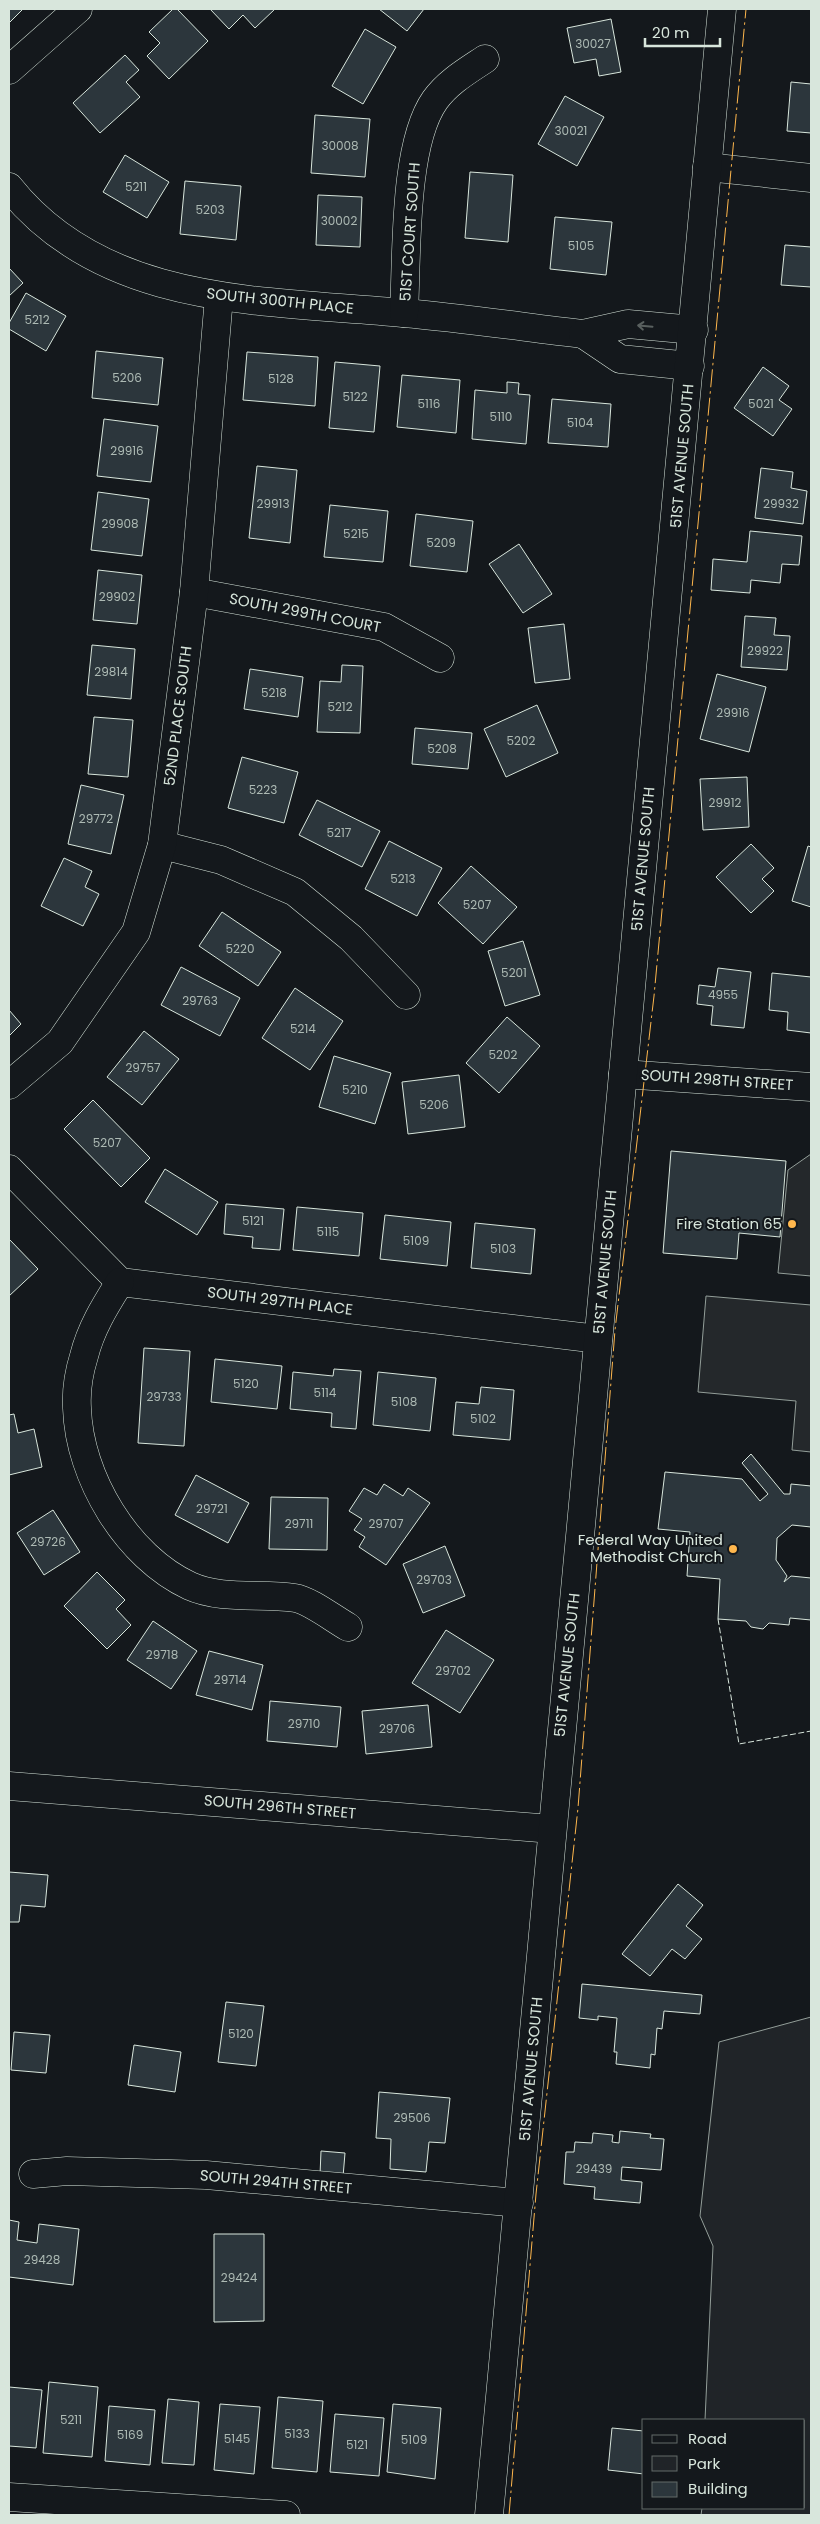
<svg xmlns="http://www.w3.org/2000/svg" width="820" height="2524" font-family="Poppins,sans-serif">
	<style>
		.green { fill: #202428; stroke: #939e99 }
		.parking { fill: #24282b; stroke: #939e99 }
		.building { fill: #2c363c; stroke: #d8e6dc }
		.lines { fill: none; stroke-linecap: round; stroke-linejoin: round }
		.minor-casing { stroke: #d8e6dc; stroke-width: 29 }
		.major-casing { stroke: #d8e6dc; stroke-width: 29 }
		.minor { stroke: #14181c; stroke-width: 28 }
		.major { stroke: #14181c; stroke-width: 28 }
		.fence { stroke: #d8e6dc; stroke-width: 1; stroke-dasharray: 6 2.5; stroke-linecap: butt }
		.power { stroke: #ffb74d; stroke-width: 1; stroke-dasharray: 18 4 2.5 4; stroke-linecap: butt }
		.oneway { stroke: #59605f }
		.poi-dot { fill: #ffb74d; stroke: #14181c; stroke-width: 2 }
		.labels { text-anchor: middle; stroke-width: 4; stroke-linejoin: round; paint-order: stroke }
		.number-label { font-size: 12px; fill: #adbab4 }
		.street-label { font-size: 15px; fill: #d8e6dc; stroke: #14181c }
		.poi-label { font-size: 15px; fill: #d8e6dc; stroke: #14181c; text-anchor: end }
	</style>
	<rect width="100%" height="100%" fill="#14181c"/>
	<polygon class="green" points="811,2017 811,2515 701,2515 702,2508 804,2508 804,2420 705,2420 713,2246 700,2216 719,2042"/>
	<g class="parking">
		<polygon points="811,1154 811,1276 778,1273 788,1170"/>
		<polygon points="706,1296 811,1305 811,1452 792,1450 796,1401 698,1392"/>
	</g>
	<g class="building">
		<polygon points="9,9 23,9 9,23"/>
		<polygon points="173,9 177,9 208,41 169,79 147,56 160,43 149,32"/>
		<polygon points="210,9 275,9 255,28 243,15 229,29"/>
		<polygon points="379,9 424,9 407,31"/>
		<polygon points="611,19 621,72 599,76 596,59 574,63 567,28"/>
		<polygon points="365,29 396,47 363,104 332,86"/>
		<polygon points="125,55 139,70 126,82 140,97 100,133 73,103"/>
		<polygon points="791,82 811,84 811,133 787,131"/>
		<polygon points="565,96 604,117 577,166 538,144"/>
		<polygon points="315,115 370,119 365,177 311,173"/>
		<polygon points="125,155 169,182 147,218 103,192"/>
		<polygon points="470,172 513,175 508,242 465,238"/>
		<polygon points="185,181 241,186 236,240 180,234"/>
		<polygon points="318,195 362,197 360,247 316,245"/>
		<polygon points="555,217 612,222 606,275 550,269"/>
		<polygon points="785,245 811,247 811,287 781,285"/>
		<polygon points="9,268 23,283 9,296"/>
		<polygon points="26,293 66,316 46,351 9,329 9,323"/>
		<polygon points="96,351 163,358 158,405 92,398"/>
		<polygon points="247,352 318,357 315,406 243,400"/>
		<polygon points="335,362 380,366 374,432 329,428"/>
		<polygon points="763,367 789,386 779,400 792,409 773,436 734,408"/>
		<polygon points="402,375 460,380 456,433 397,427"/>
		<polygon points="507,382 519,383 518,394 530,395 526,444 472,439 475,390 507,393"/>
		<polygon points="552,399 611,404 608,447 548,443"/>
		<polygon points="104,419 158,426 151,482 97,476"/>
		<polygon points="257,466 297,470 290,543 249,538"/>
		<polygon points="761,468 793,472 791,488 807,491 803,524 755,518"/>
		<polygon points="98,492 149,499 142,556 91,550"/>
		<polygon points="330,505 388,511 383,562 324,557"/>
		<polygon points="416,514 473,521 467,572 410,566"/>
		<polygon points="750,531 802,536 799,565 782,564 780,583 751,580 750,593 711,590 713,559 747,562"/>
		<polygon points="519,544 552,594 523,613 489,564"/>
		<polygon points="98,570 142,575 137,624 93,620"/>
		<polygon points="745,616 776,618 774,635 790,636 787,670 741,667"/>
		<polygon points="564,624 570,679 535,683 528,628"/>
		<polygon points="92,645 135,649 131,699 87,695"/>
		<polygon points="342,665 363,666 360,733 317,732 320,681 341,682"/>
		<polygon points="250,669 303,677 298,717 244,709"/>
		<polygon points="717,674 766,687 749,752 700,739"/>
		<polygon points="537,705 558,753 506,777 484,729"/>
		<polygon points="94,717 133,720 128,777 88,774"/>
		<polygon points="415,728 472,733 468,769 412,764"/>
		<polygon points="242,757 298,772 284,823 228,808"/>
		<polygon points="747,777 749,827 703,830 700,779"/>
		<polygon points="81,785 124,795 111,854 68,844"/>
		<polygon points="317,800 380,831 362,867 299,835"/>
		<polygon points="389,841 442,868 417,916 365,889"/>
		<polygon points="751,844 774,868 762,879 774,891 751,913 716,877"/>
		<polygon points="808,846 811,847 811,907 792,901"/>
		<polygon points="64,858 92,871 85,887 99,894 83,926 41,906"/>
		<polygon points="471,866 517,907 483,944 438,903"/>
		<polygon points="222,912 281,952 258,986 199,946"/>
		<polygon points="523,941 540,995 505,1006 488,951"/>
		<polygon points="181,967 240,998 220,1036 161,1005"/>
		<polygon points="718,968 751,972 744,1028 711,1025 713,1006 697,1004 699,985 715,987"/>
		<polygon points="772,973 811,977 811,1033 787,1030 788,1012 769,1010"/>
		<polygon points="295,988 343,1021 310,1070 262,1038"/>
		<polygon points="9,1010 21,1024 9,1036"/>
		<polygon points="507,1017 540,1046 499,1093 466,1063"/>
		<polygon points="144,1031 179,1059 142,1105 107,1077"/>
		<polygon points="334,1056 391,1073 375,1124 319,1107"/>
		<polygon points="459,1075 465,1127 408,1134 402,1082"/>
		<polygon points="93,1100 150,1158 121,1187 64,1129"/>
		<polygon points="671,1151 786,1161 780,1237 739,1233 737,1259 663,1253"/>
		<polygon points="165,1169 218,1202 197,1235 145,1202"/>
		<polygon points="226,1204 284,1209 280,1250 252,1248 253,1237 224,1234"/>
		<polygon points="297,1207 363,1213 359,1256 293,1250"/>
		<polygon points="385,1215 451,1222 447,1266 380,1259"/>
		<polygon points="475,1223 535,1229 531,1274 471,1268"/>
		<polygon points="9,1239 38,1269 9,1296"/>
		<polygon points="144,1348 190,1351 184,1446 138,1443"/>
		<polygon points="215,1359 282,1366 277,1409 211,1402"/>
		<polygon points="334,1369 361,1371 356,1429 331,1427 332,1413 290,1409 293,1372 333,1376"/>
		<polygon points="378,1372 436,1378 430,1431 373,1425"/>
		<polygon points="481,1387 514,1390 510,1440 453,1435 456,1402 479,1404"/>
		<polygon points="14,1414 18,1433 34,1429 42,1467 9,1475 9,1415"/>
		<polygon points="751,1454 784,1494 790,1494 791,1484 811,1486 811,1527 792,1525 777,1538 776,1560 787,1576 784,1582 791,1576 811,1578 811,1620 790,1618 789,1625 769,1623 763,1629 751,1627 746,1621 718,1619 720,1579 687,1576 690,1532 658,1529 665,1472 742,1479 760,1501 768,1494 742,1463"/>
		<polygon points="196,1475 249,1503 228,1543 175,1515"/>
		<polygon points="384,1484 403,1496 408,1488 430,1503 386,1565 359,1547 365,1537 354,1530 362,1519 349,1511 364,1488 377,1495"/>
		<polygon points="271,1497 328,1498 327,1550 269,1549"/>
		<polygon points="53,1510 80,1552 44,1575 17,1533"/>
		<polygon points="445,1546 465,1596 423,1613 403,1564"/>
		<polygon points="97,1572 125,1600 116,1609 131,1625 107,1649 64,1606"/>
		<polygon points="153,1621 197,1651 171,1689 127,1660"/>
		<polygon points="446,1630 494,1660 460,1713 412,1683"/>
		<polygon points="209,1651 263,1665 252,1710 196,1695"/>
		<polygon points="270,1701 341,1707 337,1747 267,1741"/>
		<polygon points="428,1705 432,1747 366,1754 362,1711"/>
		<polygon points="9,1872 48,1875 45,1907 21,1905 19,1922 9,1922"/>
		<polygon points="678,1884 703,1905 686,1926 702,1939 685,1959 672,1949 650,1976 622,1954"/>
		<polygon points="582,1984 702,1995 700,2014 664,2011 662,2029 657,2028 655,2055 651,2054 650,2068 616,2064 617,2052 614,2052 617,2018 598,2016 598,2020 579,2018"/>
		<polygon points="226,2002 264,2006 256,2066 218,2062"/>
		<polygon points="14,2032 50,2035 46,2073 11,2070"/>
		<polygon points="134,2045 181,2052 175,2092 128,2085"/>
		<polygon points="379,2092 450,2098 445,2143 429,2142 426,2172 390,2169 391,2139 376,2138"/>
		<polygon points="620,2131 651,2134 650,2138 664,2139 661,2170 622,2167 621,2180 642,2182 640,2203 594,2199 595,2187 564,2184 566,2152 574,2152 575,2142 592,2143 593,2133 613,2135 612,2142 619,2143"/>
		<polygon points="321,2151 345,2153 343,2177 320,2175"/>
		<polygon points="9,2220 19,2222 17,2240 37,2243 39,2224 79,2229 73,2285 9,2277"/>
		<polygon points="214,2234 264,2234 264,2321 214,2322"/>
		<polygon points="49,2382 98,2387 92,2457 43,2453"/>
		<polygon points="9,2387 42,2390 36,2448 9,2446"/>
		<polygon points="278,2397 323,2401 317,2472 272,2468"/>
		<polygon points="168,2399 199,2402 194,2465 162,2463"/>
		<polygon points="220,2404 260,2407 254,2474 214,2470"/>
		<polygon points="393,2404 441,2408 435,2479 387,2472"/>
		<polygon points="109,2406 155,2410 150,2465 105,2461"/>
		<polygon points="335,2414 384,2418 379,2476 330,2472"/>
		<polygon points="612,2428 644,2431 644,2474 608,2470"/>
	</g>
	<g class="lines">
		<g class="minor-casing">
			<g id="minor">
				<polyline points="9,70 78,9"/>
				<polyline points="707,167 811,178"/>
				<path d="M 9,187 C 104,307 265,300 403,313 C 463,318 523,327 583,334"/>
				<path d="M 404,313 C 407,257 403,145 435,100 C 448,82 467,71 485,59"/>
				<polyline points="690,366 620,359 583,334 628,324 694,330"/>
				<polyline points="194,592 384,627 440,658"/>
				<polyline points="162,845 221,860 295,892 351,938 406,995"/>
				<polyline points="623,1074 811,1087"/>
				<polyline points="9,1085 60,1042 136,932 162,845 194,592 219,297"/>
				<polyline points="9,1169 120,1282 598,1339"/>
				<path d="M 120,1282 C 105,1306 91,1328 84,1356 C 79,1372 76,1391 77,1408 C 79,1477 127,1557 190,1586 C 221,1600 262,1593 295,1598 C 309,1600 334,1619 348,1627"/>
				<polyline points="9,1786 552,1829"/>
				<polyline points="33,2174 67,2171 206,2175 519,2203"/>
				<polyline points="9,2497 286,2515"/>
			</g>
		</g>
		<g class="major-casing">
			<polyline id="major" points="489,2515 722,9"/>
		</g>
		<use href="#minor" class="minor"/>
		<use href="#major" class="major"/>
		<polyline class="fence" points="718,1619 739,1744 811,1731"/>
		<polyline class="power" points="509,2515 536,2194 578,1808 615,1330 654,996 746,9"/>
	</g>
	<defs><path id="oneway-shaft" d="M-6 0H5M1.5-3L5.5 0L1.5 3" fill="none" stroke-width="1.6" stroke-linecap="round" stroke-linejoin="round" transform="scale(1.25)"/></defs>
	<use class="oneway" href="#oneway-shaft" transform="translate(645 326) rotate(-175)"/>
	<g class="poi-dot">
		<circle cx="792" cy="1224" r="5"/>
		<circle cx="733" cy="1549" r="5"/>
	</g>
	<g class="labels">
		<g class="number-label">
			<text x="593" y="48">30027</text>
			<text x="571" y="135">30021</text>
			<text x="340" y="150">30008</text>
			<text x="136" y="191">5211</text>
			<text x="210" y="214">5203</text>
			<text x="339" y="225">30002</text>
			<text x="581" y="250">5105</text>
			<text x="37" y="324">5212</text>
			<text x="127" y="382">5206</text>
			<text x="281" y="383">5128</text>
			<text x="355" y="401">5122</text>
			<text x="429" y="408">5116</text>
			<text x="761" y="408">5021</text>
			<text x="501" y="421">5110</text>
			<text x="580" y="427">5104</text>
			<text x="127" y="455">29916</text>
			<text x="273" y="508">29913</text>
			<text x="781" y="508">29932</text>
			<text x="120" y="528">29908</text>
			<text x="356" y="538">5215</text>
			<text x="441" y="547">5209</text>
			<text x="117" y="601">29902</text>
			<text x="765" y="655">29922</text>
			<text x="111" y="676">29814</text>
			<text x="274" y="697">5218</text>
			<text x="340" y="711">5212</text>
			<text x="733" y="717">29916</text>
			<text x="521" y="745">5202</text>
			<text x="442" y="753">5208</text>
			<text x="263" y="794">5223</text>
			<text x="725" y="807">29912</text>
			<text x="96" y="823">29772</text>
			<text x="339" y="837">5217</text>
			<text x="403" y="883">5213</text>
			<text x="477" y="909">5207</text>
			<text x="240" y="953">5220</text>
			<text x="514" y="977">5201</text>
			<text x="723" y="999">4955</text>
			<text x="200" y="1005">29763</text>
			<text x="303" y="1033">5214</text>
			<text x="503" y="1059">5202</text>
			<text x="143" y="1072">29757</text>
			<text x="355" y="1094">5210</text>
			<text x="434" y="1109">5206</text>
			<text x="107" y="1147">5207</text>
			<text x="253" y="1225">5121</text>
			<text x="328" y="1236">5115</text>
			<text x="416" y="1245">5109</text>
			<text x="503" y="1253">5103</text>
			<text x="246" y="1388">5120</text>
			<text x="325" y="1397">5114</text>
			<text x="164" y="1401">29733</text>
			<text x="404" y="1406">5108</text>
			<text x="483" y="1423">5102</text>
			<text x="212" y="1513">29721</text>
			<text x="299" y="1528">29711</text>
			<text x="386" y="1528">29707</text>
			<text x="48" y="1546">29726</text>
			<text x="434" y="1584">29703</text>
			<text x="162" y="1659">29718</text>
			<text x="453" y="1675">29702</text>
			<text x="230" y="1684">29714</text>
			<text x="304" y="1728">29710</text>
			<text x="397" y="1733">29706</text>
			<text x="241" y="2038">5120</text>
			<text x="412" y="2122">29506</text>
			<text x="594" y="2173">29439</text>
			<text x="42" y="2264">29428</text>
			<text x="239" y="2282">29424</text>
			<text x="71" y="2424">5211</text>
			<text x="297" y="2438">5133</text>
			<text x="130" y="2439">5169</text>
			<text x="237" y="2443">5145</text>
			<text x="414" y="2444">5109</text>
			<text x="357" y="2449">5121</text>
		</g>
		<g class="street-label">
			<text transform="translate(410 232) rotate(-86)" y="5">51ST COURT SOUTH</text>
			<text transform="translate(280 301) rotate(6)" y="5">SOUTH 300TH PLACE</text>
			<text transform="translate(682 456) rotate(-85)" y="5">51ST AVENUE SOUTH</text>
			<text transform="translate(305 613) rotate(11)" y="5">SOUTH 299TH COURT</text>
			<text transform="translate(178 716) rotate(-83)" y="5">52ND PLACE SOUTH</text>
			<text transform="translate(643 859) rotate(-85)" y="5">51ST AVENUE SOUTH</text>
			<text transform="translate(717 1080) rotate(4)" y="5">SOUTH 298TH STREET</text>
			<text transform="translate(605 1262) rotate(-85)" y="5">51ST AVENUE SOUTH</text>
			<text transform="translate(280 1301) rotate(7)" y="5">SOUTH 297TH PLACE</text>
			<text transform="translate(567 1665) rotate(-84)" y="5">51ST AVENUE SOUTH</text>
			<text transform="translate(280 1807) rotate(5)" y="5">SOUTH 296TH STREET</text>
			<text transform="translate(531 2069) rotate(-85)" y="5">51ST AVENUE SOUTH</text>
			<text transform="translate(276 2182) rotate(5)" y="5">SOUTH 294TH STREET</text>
		</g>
		<g class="poi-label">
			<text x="782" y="1229">Fire Station 65</text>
			<text x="723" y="1545">Federal Way United<tspan x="723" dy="17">Methodist Church</tspan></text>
		</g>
	</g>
	<rect width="820" height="2524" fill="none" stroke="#d8e6dc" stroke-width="20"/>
	<rect x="642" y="2419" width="162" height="90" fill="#14181c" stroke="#626a69"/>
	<rect x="652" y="2435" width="25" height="8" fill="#14181c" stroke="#626a69"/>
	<text x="688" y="2444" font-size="15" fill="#d8e6dc">Road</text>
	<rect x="652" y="2456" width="25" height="15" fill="#202428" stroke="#626a69"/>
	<text x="688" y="2469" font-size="15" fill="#d8e6dc">Park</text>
	<rect x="652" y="2482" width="25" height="15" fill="#2c363c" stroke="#626a69"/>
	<text x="688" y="2494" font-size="15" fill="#d8e6dc">Building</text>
	<path d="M645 38v8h75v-8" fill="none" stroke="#d8e6dc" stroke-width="2.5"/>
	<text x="652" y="38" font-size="15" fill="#d8e6dc" stroke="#14181c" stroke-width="4" paint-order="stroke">20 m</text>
</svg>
